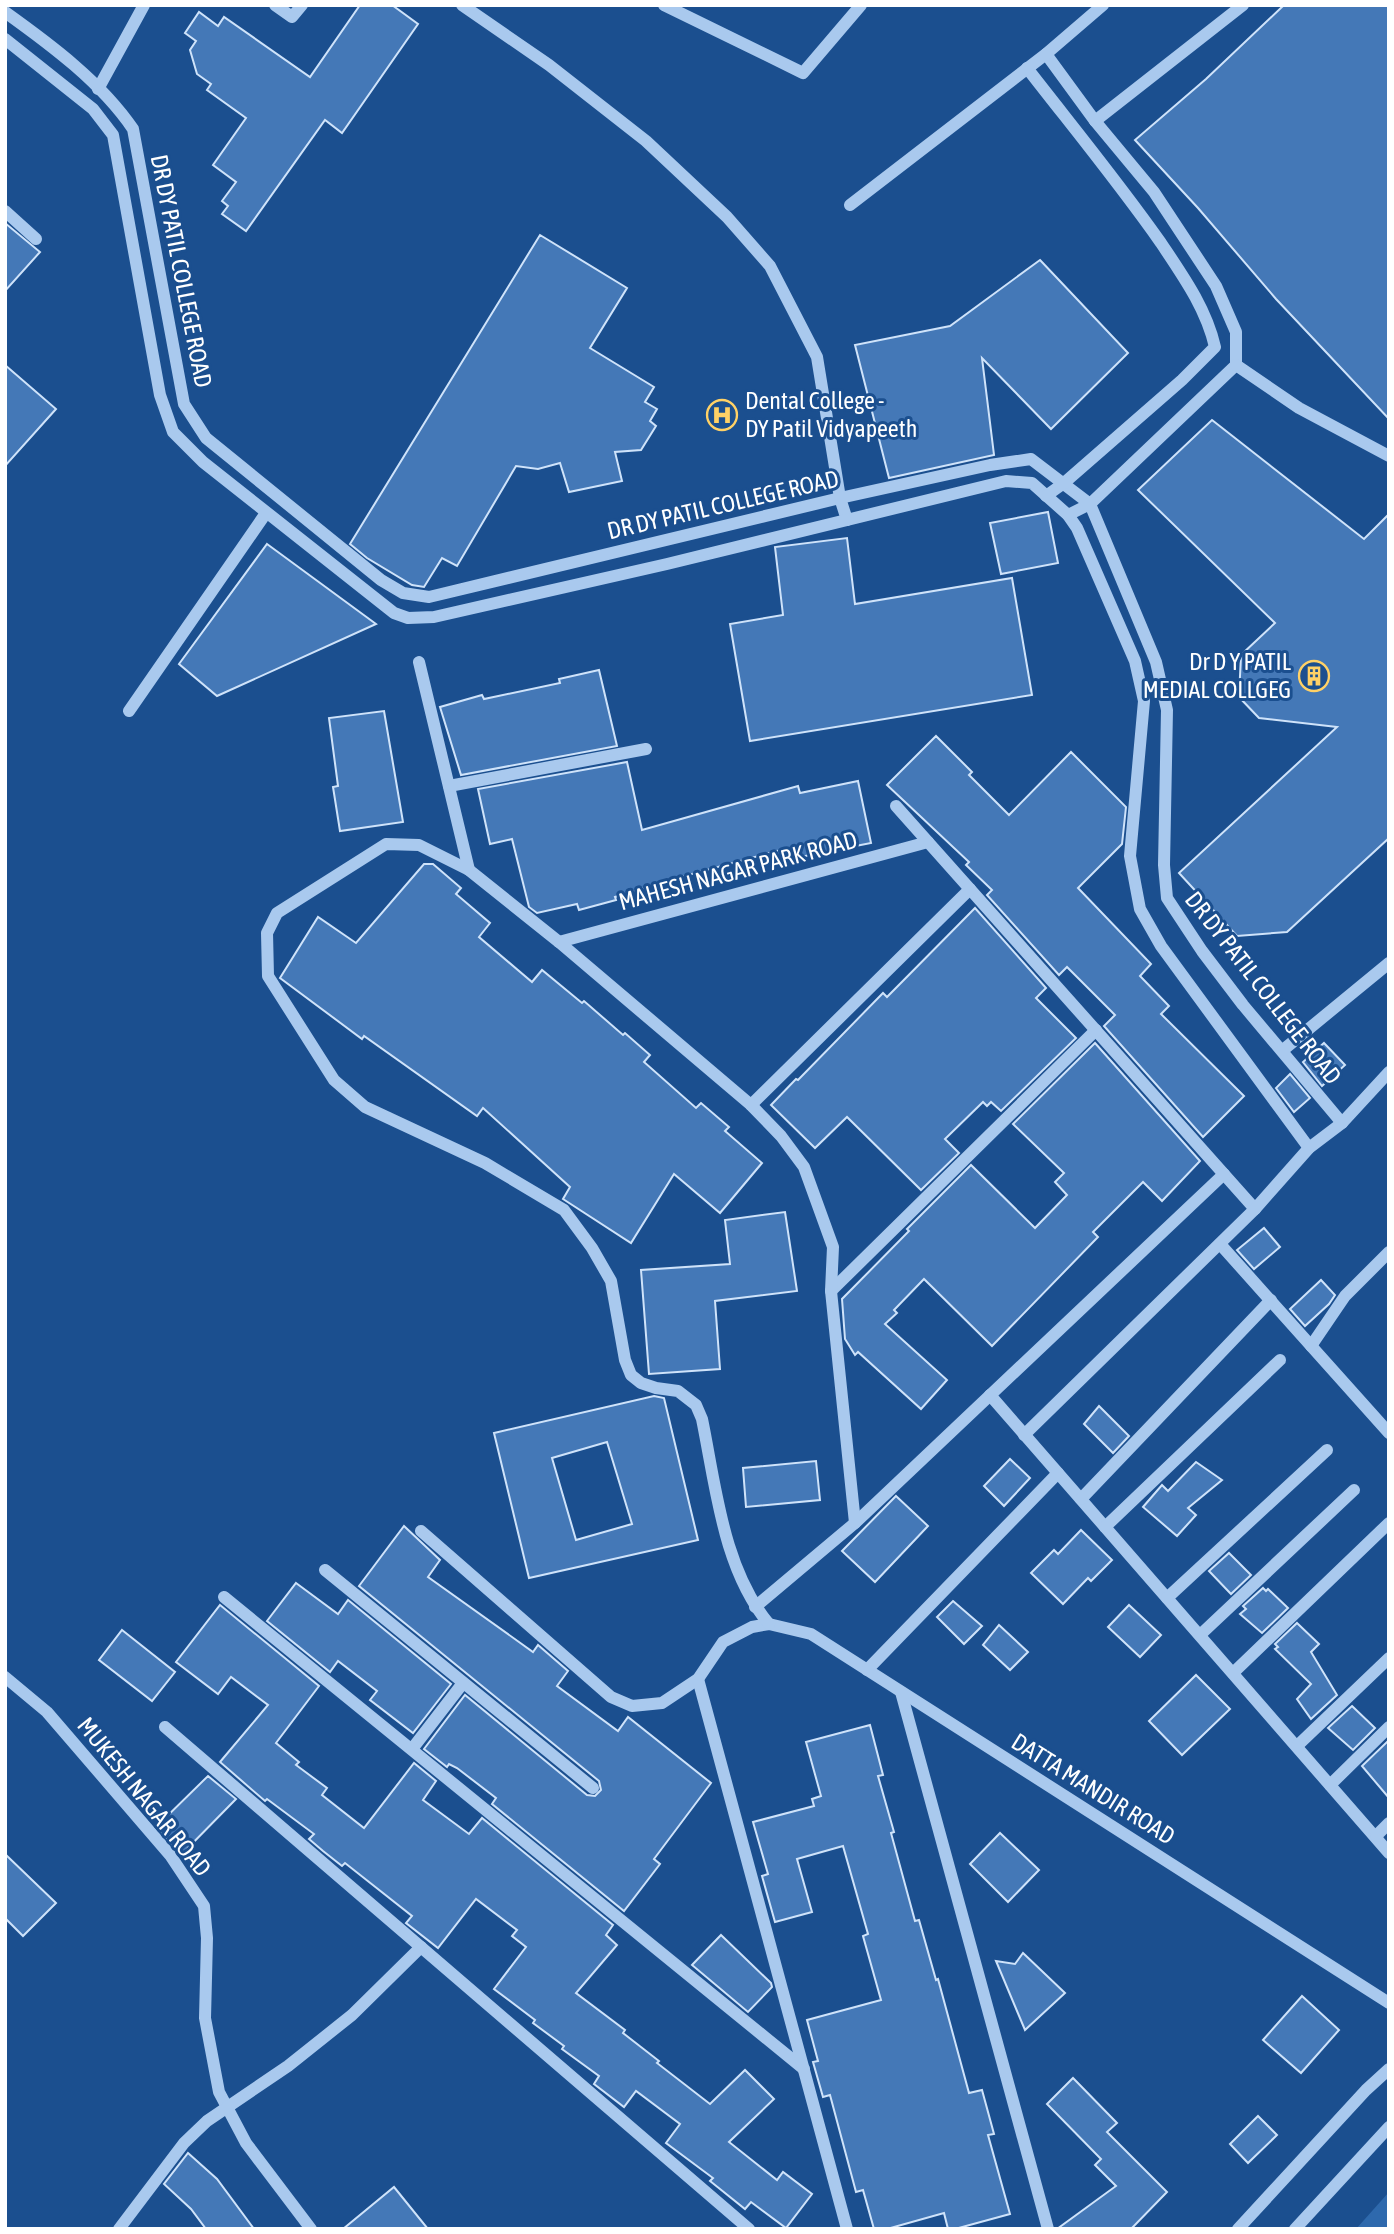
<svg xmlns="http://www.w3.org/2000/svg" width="1394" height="2234" font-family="'Asap Condensed',sans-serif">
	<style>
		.green { fill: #2e69ad }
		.building { fill: #4478b7; stroke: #cfe3fa; stroke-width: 2; fill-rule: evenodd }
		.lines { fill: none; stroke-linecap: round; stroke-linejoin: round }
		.minor { stroke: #a9c9ee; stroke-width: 12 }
		.labels { text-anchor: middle; stroke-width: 6; stroke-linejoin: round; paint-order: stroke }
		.street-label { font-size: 24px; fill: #fff; stroke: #1b4f8f }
		.poi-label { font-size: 24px; fill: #fff; stroke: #1b4f8f; text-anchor: start }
	</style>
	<rect width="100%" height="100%" fill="#1b4f8f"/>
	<polygon class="green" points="1389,2192 1389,2229 1356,2229"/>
	<g class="building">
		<polygon points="360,5 392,5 418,24 342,133 325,120 246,231 222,214 228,206 222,201 236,182 213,165 246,118 207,90 211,84 197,74 190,50 196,41 185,33 199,12 218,26 224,17 310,77"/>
		<polygon points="1284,5 1389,5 1389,419 1276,299 1198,208 1135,140 1206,79"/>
		<polygon points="5,223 40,252 5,291"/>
		<polygon points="540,235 627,288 590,348 654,387 645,402 657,409 650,421 656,426 641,450 615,452 622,481 569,492 560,463 538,469 516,466 457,566 442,558 424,587 412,585 367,558 350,544"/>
		<polygon points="1040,260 1128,353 1051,429 982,358 994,455 889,478 855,345 950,326"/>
		<polygon points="5,365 56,409 5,466"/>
		<polygon points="1212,420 1364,539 1389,514 1389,838 1287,932 1237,936 1179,873 1337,727 1259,718 1239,697 1241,655 1275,623 1138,490"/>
		<polygon points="1048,512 1058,563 1001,574 990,523"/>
		<polygon points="847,538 855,604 1012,578 1032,695 750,741 730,624 783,615 775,547"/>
		<polygon points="267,544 376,624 217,696 179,664"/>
		<polygon points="599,670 617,746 461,775 440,707 482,695 484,699 560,683 559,679"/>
		<polygon points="384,711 403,822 340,831 333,787 338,786 329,718"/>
		<polygon points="936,736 972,772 969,775 1009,815 1071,752 1126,807 1122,844 1078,888 1151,964 1140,976 1169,1006 1161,1014 1244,1096 1203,1137 1104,1026 1115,1015 1067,967 1059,975 987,895 992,890 966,865 969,862 887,785"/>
		<polygon points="627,762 642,830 798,786 800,793 858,781 871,843 780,861 777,851 670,880 615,897 616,900 579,910 577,904 537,913 529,907 512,839 490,844 478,789"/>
		<polygon points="424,864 433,864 461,888 456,894 490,923 479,937 532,982 542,970 582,1003 584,1001 623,1035 625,1033 650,1055 644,1062 696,1108 701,1103 729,1127 725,1131 762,1163 720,1213 674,1174 631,1243 563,1199 570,1187 483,1108 477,1116 364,1036 362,1039 280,978 318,917 356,943"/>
		<polygon points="975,908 1046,988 1036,998 1076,1038 1001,1111 991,1102 987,1106 983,1102 945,1139 959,1153 921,1190 847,1117 815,1148 771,1105 796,1079 798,1080 883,993 887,997"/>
		<polygon points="1095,1043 1200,1161 1162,1201 1143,1182 1093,1232 1098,1237 992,1346 924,1279 894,1310 897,1313 885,1324 947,1380 921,1409 858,1352 855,1355 845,1339 842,1299 909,1231 907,1229 971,1165 1035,1228 1067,1195 1055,1182 1064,1173 1013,1124"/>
		<polygon points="1324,1043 1345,1065 1322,1086 1303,1062"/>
		<polygon points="1290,1074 1310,1098 1294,1112 1276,1088"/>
		<polygon points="785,1212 797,1291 715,1301 720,1369 649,1374 641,1270 730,1264 725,1220"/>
		<polygon points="1264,1228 1280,1247 1254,1269 1237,1250"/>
		<polygon points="1321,1280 1335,1295 1329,1304 1305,1326 1290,1309"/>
		<path d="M 654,1396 L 664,1398 L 698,1540 L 529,1578 L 494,1433 ZM 607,1442 L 632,1524 L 576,1540 L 552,1458 Z"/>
		<polygon points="1099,1406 1129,1436 1113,1453 1084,1424"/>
		<polygon points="1010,1459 1030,1478 1004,1506 984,1486"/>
		<polygon points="816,1461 820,1500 746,1507 743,1468"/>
		<polygon points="1196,1462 1222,1480 1188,1508 1196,1515 1177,1536 1143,1507 1162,1485 1168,1491"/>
		<polygon points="896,1496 928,1526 875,1582 842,1551"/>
		<polygon points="404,1526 440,1560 428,1577 533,1652 538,1645 568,1671 557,1686 618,1731 628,1717 711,1783 654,1859 660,1864 624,1911 492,1804 496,1798 457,1768 449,1764 447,1767 424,1749 465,1695 587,1795 595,1796 601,1790 599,1781 359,1586"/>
		<polygon points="1081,1530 1112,1560 1091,1581 1088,1578 1063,1604 1031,1573 1054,1550 1058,1554"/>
		<polygon points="1229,1553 1251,1575 1231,1594 1209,1571"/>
		<polygon points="296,1583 338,1614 348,1600 451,1684 413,1733 370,1700 377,1691 338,1661 330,1672 267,1621"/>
		<polygon points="1263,1588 1266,1591 1268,1589 1288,1608 1262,1633 1240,1614 1246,1609 1243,1606"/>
		<polygon points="953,1601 982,1626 964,1644 937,1617"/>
		<polygon points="220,1605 319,1686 276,1743 299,1762 296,1765 327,1788 322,1795 364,1828 414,1763 436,1781 423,1800 469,1834 482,1818 613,1925 606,1935 617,1945 576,1993 625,2030 623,2033 659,2061 657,2063 710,2104 745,2070 774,2099 729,2142 777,2180 783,2172 812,2194 786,2228 751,2202 745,2209 710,2181 713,2178 666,2143 680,2124 636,2091 624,2107 594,2084 599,2076 562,2049 564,2046 533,2023 535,2020 494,1989 526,1947 512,1936 517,1930 476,1899 438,1948 406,1923 412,1916 345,1863 342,1866 323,1851 309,1839 314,1834 267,1799 265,1801 220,1762 268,1705 231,1677 218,1694 176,1662"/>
		<polygon points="1129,1605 1161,1635 1140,1657 1108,1627"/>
		<polygon points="1297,1623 1319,1644 1311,1652 1337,1695 1311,1719 1297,1699 1311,1684 1275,1649 1278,1647 1275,1644"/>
		<polygon points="999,1625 1028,1652 1010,1670 983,1645"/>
		<polygon points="122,1630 175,1672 152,1701 99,1660"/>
		<polygon points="1196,1675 1230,1709 1182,1755 1149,1721"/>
		<polygon points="1352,1706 1375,1728 1353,1750 1328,1728"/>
		<polygon points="870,1725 883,1775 878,1776 894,1832 891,1833 915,1921 919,1920 936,1980 938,1979 969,2093 982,2090 994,2134 988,2135 1010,2214 955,2229 948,2229 944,2213 887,2229 874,2229 863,2190 856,2192 830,2095 823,2097 813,2062 818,2061 807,2020 881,2000 863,1936 868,1934 843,1846 797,1859 812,1912 775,1922 762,1876 768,1874 753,1822 814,1806 812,1799 821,1796 806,1742"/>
		<polygon points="1389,1740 1389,1798 1362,1766"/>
		<polygon points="208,1776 236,1799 181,1855 157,1826"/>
		<polygon points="1000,1833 1039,1870 1008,1902 970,1864"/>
		<polygon points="5,1854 56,1903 23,1936 5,1918"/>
		<polygon points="721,1935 771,1983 772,1987 748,2012 692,1965"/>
		<polygon points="1023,1953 1065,1993 1025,2030 996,1961 1015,1964"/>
		<polygon points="1302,1996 1339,2030 1301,2073 1263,2040"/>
		<polygon points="1073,2078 1117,2123 1107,2132 1167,2192 1131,2229 1057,2229 1116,2186 1095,2165 1101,2159 1047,2104"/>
		<polygon points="1258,2116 1277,2135 1248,2163 1230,2144"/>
		<polygon points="188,2153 217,2179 254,2229 206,2229 191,2209 164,2184"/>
		<polygon points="394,2187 428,2229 343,2229"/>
	</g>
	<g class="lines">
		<g class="minor">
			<polyline points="275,5 292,17 302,5"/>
			<polyline points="462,5 549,65 646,141 727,217 770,266 817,357 840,498 847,520"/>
			<polyline points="664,5 803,73 861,5"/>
			<path d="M 5,12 C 51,45 101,82 133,129 L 184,404 L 206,438 L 381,580 L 403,593 L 429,597 L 840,498 L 990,465 L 1031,459 L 1090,504 L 1156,662 L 1167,710 L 1164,865 L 1167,898 L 1202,951 L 1243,1005 L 1342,1123"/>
			<polyline points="5,39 93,109 113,135 160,395 173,432 203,462 394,613 408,618 434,617 667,564 1006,481 1032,483 1068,515 1077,528 1135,661 1144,701 1130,856 1140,909 1161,946 1309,1148"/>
			<polyline points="1046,54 1095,121 1154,192 1216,286 1236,332 1236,365 1090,504 1068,515"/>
			<path d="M 1027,68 C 1072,126 1119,183 1161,243 C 1183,276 1206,308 1215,347 L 1182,380 L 1064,483 L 1046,496"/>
			<polyline points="98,89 144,5"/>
			<polyline points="1095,121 1243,5"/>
			<polyline points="850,205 1046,54 1103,5"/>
			<polyline points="5,211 36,239"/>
			<polyline points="1236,365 1299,408 1389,456"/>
			<polyline points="419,662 469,870"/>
			<polyline points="129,711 266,513"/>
			<polyline points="449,786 646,749"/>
			<polyline points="896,806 1255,1209"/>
			<polyline points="559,942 928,842"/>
			<polyline points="1283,1050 1389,963"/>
			<polyline points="751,1105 970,889"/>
			<polyline points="1220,1244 1389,1433"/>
			<polyline points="831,1291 1096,1030"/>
			<polyline points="1311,1346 1345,1296 1389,1252"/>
			<polyline points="990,1395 1389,1853"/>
			<polyline points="1024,1435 1255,1209 1309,1148 1342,1123 1389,1072"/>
			<polyline points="1081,1499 1271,1300"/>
			<polyline points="1105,1527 1280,1360"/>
			<polyline points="421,1531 611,1697 632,1706 662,1703 698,1679 723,1642 752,1627 769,1624 811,1634 1389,2003"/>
			<polyline points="325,1570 593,1788"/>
			<polyline points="224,1597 804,2069"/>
			<polyline points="1167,1598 1327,1450"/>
			<polyline points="755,1607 855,1523 1224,1174"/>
			<path d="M 769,1624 C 723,1569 716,1487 702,1419 L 696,1405 L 678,1391 L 656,1388 L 641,1383 L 631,1375 L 625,1360 L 611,1281 L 592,1248 L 564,1210 L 485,1163 L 365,1107 L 334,1080 L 268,976 L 267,933 L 277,913 L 386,844 L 419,845 L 469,870 L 559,942 L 751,1105 L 781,1136 L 804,1167 L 833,1247 L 831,1291 L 855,1523"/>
			<polyline points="1200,1635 1354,1490"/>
			<polyline points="867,1670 1058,1473"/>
			<polyline points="1233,1673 1389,1523"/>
			<polyline points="5,1677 47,1712 170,1855 204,1906 207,1938 205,2018 219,2092 246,2143 311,2229"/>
			<polyline points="698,1679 847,2229"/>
			<polyline points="901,1692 1048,2229"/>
			<polyline points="165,1727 749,2229"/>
			<polyline points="1297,1746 1389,1658"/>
			<polyline points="412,1749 463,1683"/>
			<polyline points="1330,1785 1389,1727"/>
			<polyline points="1376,1836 1389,1823"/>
			<polyline points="119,2229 184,2143 207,2121 288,2066 352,2015 421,1947"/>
			<polyline points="1238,2229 1366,2090 1389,2069"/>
			<polyline points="1295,2229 1389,2127"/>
		</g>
	</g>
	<defs>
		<g id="hospital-ring" transform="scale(1.575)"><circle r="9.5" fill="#1b4f8f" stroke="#ffd166" stroke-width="1.5"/><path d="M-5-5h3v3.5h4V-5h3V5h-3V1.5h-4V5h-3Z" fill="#ffd166"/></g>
		<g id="building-ring" transform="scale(1.575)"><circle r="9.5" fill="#1b4f8f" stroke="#ffd166" stroke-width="1.5"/><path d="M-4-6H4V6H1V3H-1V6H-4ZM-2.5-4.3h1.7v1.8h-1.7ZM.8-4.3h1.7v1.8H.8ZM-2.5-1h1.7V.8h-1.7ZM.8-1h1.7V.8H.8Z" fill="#ffd166"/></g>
	</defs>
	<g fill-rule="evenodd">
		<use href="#hospital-ring" x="722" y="415"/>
		<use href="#building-ring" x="1314" y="676"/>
	</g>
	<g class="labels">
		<g class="street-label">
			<text transform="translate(181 271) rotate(79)" y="8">DR DY PATIL COLLEGE ROAD</text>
			<text transform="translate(723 505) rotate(-13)" y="8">DR DY PATIL COLLEGE ROAD</text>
			<text transform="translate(738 871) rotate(-15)" y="8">MAHESH NAGAR PARK ROAD</text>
			<text transform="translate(1263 988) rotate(52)" y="8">DR DY PATIL COLLEGE ROAD</text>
			<text transform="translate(1093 1789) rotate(32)" y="8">DATTA MANDIR ROAD</text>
			<text transform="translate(144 1797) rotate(51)" y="8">MUKESH NAGAR ROAD</text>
		</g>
		<g class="poi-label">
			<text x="745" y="409">Dental College -<tspan x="745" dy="28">DY Patil Vidyapeeth</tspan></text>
			<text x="1291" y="670" text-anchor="end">Dr D Y PATIL<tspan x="1291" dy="28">MEDIAL COLLGEG</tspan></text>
		</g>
	</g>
	<rect width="1394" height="2234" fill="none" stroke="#ffffff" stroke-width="14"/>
</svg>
